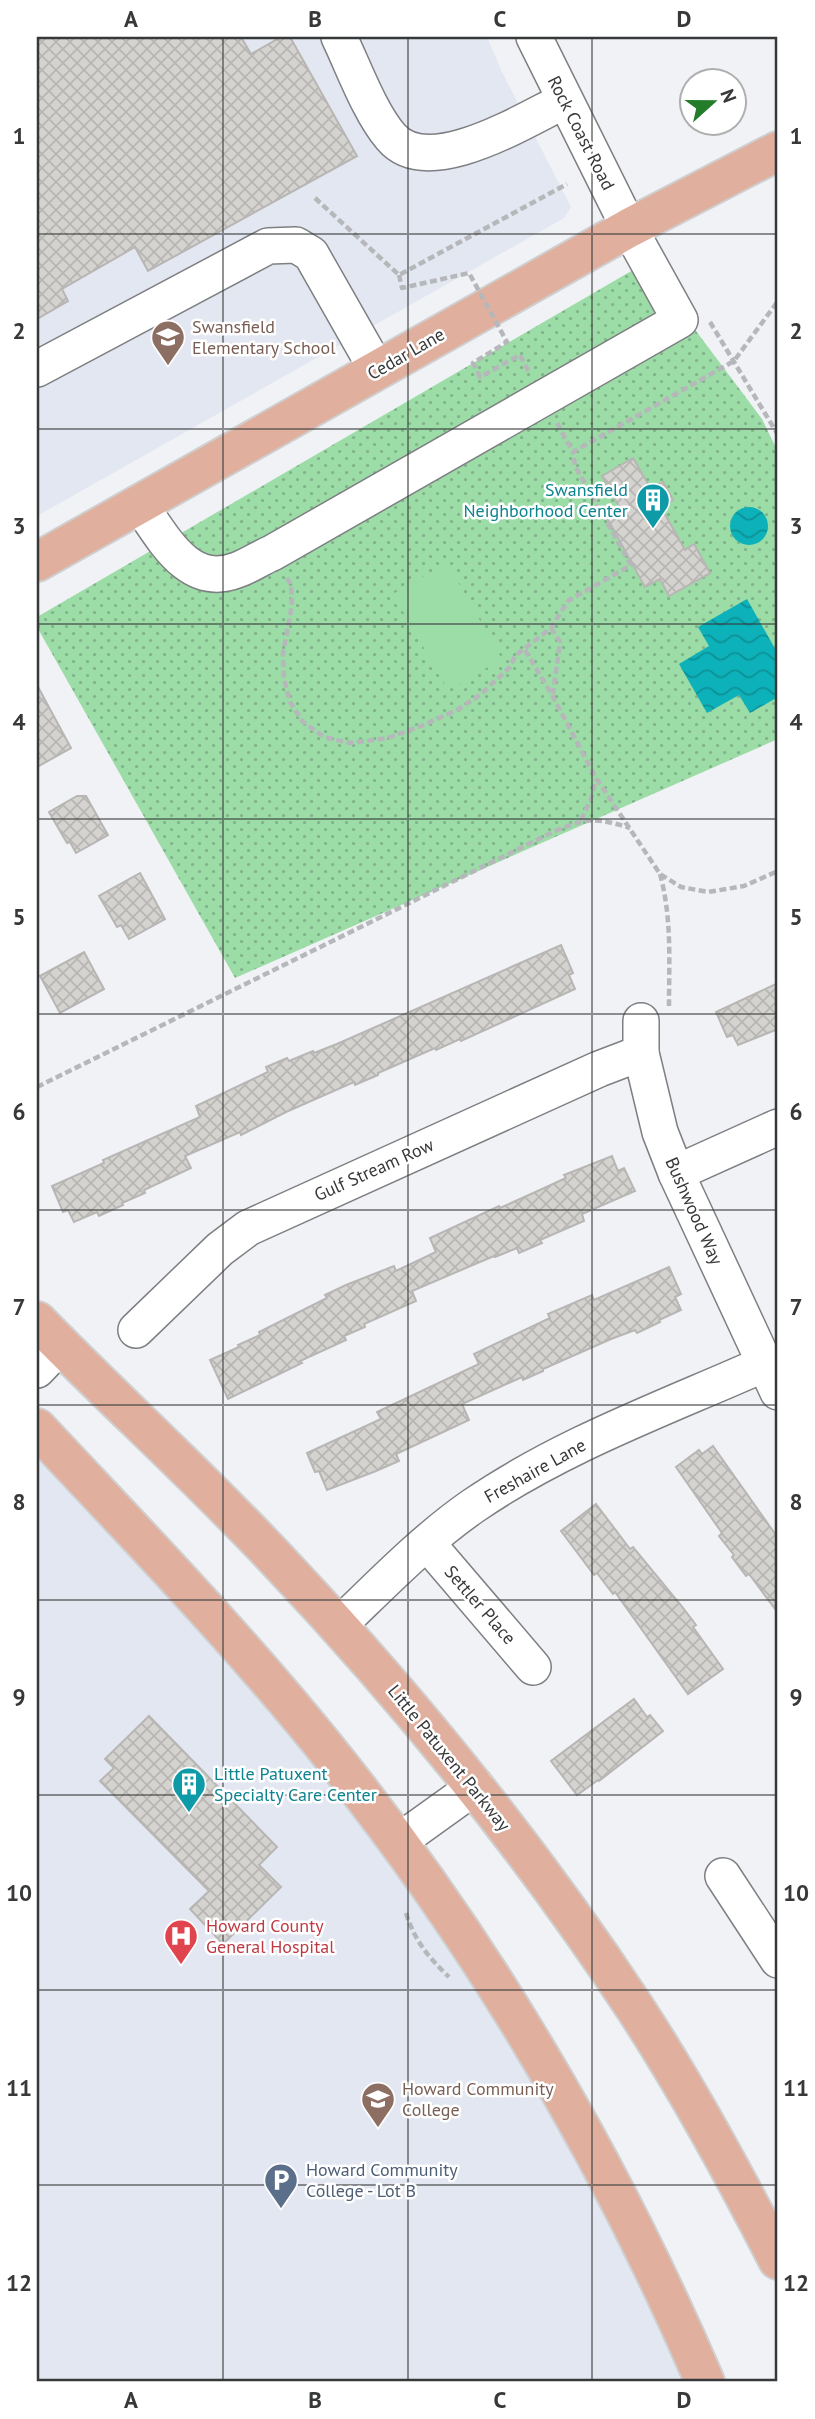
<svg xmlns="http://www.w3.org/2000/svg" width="815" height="2419" font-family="'PT Sans',sans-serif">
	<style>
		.built { fill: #e3e7f1 }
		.green { fill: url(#green-dots) }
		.pitch { fill: #9cdca7 }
		.water { fill: url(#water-waves) }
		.building { fill: url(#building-cross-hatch); stroke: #b8b6b4; stroke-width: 2 }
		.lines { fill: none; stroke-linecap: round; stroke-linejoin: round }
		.minor-casing { stroke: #7e7f82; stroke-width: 38 }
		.major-casing { stroke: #cfcfcf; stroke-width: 42 }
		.path { stroke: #b6b7ba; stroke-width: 4.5; stroke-dasharray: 7 3.5; stroke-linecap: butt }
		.minor { stroke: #fff; stroke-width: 35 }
		.major { stroke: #e1af9e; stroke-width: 38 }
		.path-bridge { stroke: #b6b7ba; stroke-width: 4.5; stroke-dasharray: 7 3.5; stroke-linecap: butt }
		.grid { fill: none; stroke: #373839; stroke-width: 2; stroke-opacity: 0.55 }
		.labels { text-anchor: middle; stroke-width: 5; stroke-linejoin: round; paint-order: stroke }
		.street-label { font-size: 18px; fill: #373839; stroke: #fff }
		.education-label { font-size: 18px; fill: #785e54; stroke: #fff; text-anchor: start }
		.culture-label { font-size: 18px; fill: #0d838f; stroke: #fff; text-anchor: end }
		.health-label { font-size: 18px; fill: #be3a42; stroke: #fff; text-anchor: start }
		.service-label { font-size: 18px; fill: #4e5e75; stroke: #fff; text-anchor: start }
		.neatline { fill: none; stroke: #373839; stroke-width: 2.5 }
		.grid-label { font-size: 23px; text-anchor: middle; font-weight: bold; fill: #373839 }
	</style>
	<defs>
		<pattern id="green-dots" width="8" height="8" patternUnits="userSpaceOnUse" patternTransform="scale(1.75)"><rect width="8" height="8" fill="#9cdca7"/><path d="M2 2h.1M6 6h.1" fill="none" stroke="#80b389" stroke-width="1.8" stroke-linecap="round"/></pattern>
		<pattern id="water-waves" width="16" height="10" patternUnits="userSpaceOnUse" patternTransform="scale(1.75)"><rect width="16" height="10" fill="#0cb1b9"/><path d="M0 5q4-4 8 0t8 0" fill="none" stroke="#0d9197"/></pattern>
		<pattern id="building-cross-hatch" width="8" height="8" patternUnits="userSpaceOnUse" patternTransform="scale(1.75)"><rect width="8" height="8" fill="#d5d3d0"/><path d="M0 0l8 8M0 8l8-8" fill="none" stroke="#b7b6b3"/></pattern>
	</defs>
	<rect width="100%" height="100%" fill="#f1f2f6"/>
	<g class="built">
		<polygon points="37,37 487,37 502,72 571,207 564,218 37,516"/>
		<polygon points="37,1457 202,1624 322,1769 402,1881 480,1993 589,2176 688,2382 37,2382"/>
	</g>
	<polygon class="green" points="645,263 762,419 778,452 778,739 235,978 37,627 37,617"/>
	<polygon class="pitch" points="447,563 502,659 448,690 393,594"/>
	<g class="water">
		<circle cx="749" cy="526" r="19"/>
		<polygon points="747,599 778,654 778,697 750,713 739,695 707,713 679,664 709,646 698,627"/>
	</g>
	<g class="building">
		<polygon points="37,37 241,37 251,54 281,37 290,37 357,156 148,271 135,247 62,289 68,301 37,319"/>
		<polygon points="633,458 651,489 663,482 673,500 661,507 685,550 694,544 710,573 669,596 660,579 645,587 607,518 621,510 602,476"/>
		<polygon points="37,685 71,748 37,767"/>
		<polygon points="77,796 86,796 108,835 76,853 70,842 67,843 49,812"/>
		<polygon points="140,873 165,919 129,939 121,925 117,927 99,896"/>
		<polygon points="561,945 573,973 569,975 575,989 461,1041 460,1039 436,1050 435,1048 378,1073 378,1075 355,1085 354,1082 286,1112 241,1135 240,1132 185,1156 191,1168 144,1190 145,1193 122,1203 123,1205 99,1216 97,1212 74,1222 68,1210 63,1212 52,1186 104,1163 103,1160 200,1117 196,1106 268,1072 266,1067 287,1058 289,1061 313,1051 314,1053 337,1044"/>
		<polygon points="84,952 104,989 60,1013 40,976"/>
		<polygon points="778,983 778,1029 738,1045 733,1035 727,1037 716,1012"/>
		<polygon points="612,1156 618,1171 624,1168 635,1191 582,1214 584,1221 540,1240 542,1243 519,1253 517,1248 495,1257 494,1256 412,1291 416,1301 364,1324 365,1327 344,1336 346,1340 300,1361 302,1363 228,1399 210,1360 239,1347 238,1345 260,1335 259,1332 327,1298 325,1295 346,1285 394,1266 396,1271 436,1252 430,1238 499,1206 500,1208 542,1189 566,1178 564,1175"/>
		<polygon points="669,1267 681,1294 675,1297 681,1310 659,1320 660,1322 637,1333 635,1330 611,1339 543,1369 543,1371 523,1380 522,1377 462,1404 469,1420 396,1454 399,1461 376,1471 327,1490 319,1471 315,1472 307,1453 381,1419 377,1412 479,1364 474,1354 550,1318 548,1314 592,1295 594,1300"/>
		<polygon points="713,1446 778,1538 778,1613 749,1574 746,1576 732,1557 734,1555 719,1536 722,1533 676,1467 699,1450 702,1454"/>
		<polygon points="596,1504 630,1549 633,1547 680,1604 696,1625 693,1627 723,1669 688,1694 615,1592 613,1594 597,1573 594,1575 561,1531"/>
		<polygon points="634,1699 647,1717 650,1715 663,1731 599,1781 598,1780 577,1795 551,1761"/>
		<polygon points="149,1716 277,1847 259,1865 281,1887 223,1944 190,1909 209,1891 100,1781 114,1768 105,1759"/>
	</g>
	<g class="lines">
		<g class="minor-casing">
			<g id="minor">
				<path d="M 339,37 C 353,66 370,113 391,137 C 428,181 524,120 564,101"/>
				<polyline points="37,369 268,246 296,245 311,254 377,370"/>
				<path d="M 140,505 C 163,537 188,589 237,570 C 249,566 260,558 272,553 L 680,320 L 629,228 L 534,37"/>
				<polyline points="641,1021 641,1053 660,1132 676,1173 778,1392"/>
				<polyline points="676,1173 778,1127"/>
				<polyline points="136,1330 220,1249 248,1228 599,1069 641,1053"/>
				<polyline points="37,1370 61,1345"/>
				<polyline points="427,1543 533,1667"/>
				<path d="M 338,1626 C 381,1585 424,1540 473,1506 C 562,1445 665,1408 764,1364"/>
				<polyline points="398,1842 476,1786"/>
				<polyline points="723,1876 778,1960"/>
			</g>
		</g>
		<g class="major-casing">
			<g id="major">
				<polyline points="37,562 629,228 778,151"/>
				<path d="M 37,1321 C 117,1403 203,1480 281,1564 C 411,1702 531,1850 635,2008 C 688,2089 734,2174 778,2260"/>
				<path d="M 37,1428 C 139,1537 243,1644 336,1761 C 486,1949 610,2161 705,2382"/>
			</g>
		</g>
		<g class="path">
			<polyline points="315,198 399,275 567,184"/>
			<polyline points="710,322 778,435"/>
			<polyline points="557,423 573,452 734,361 778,301"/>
			<polyline points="287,578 291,585 292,605 283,653 284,679 290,702 303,722 324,737 350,743 388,738 421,726 457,710 480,695 510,667 515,656 551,628 568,601 631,565 575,466 573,452"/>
			<polyline points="551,628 560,642 553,694"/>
			<polyline points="525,650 552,695 596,778 660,874 681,887 708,892 744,886 778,871"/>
			<polyline points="581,820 591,799 596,779"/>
			<path d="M 660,874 C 672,918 669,961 669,1006"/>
			<path d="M 37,1087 L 557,830 C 590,817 597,818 630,828"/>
			<path d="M 406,1913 C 414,1940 429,1958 449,1977"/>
		</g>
		<use href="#minor" class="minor"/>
		<use href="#major" class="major"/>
		<polyline class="path-bridge" points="399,275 402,288 469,273 507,342 473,363 480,377 520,355 530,374"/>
	</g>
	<path class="grid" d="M 223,37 L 223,2382M 408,37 L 408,2382M 592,37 L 592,2382M 37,234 L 778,234M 37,429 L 778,429M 37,624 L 778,624M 37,819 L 778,819M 37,1014 L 778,1014M 37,1210 L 778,1210M 37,1405 L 778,1405M 37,1600 L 778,1600M 37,1795 L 778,1795M 37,1990 L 778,1990M 37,2185 L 778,2185"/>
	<defs>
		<g id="school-pin" transform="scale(1.75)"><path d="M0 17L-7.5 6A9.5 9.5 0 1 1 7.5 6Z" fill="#8d6e63" stroke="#fff"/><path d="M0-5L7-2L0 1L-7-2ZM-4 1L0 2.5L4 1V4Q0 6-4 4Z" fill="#fff"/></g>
		<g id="building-pin" transform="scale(1.75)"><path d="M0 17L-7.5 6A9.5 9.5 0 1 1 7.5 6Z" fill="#0f9aa8" stroke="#fff"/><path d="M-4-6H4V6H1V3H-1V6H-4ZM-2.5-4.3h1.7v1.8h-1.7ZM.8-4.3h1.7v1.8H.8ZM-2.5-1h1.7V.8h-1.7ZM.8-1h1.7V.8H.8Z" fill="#fff"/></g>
		<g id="hospital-pin" transform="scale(1.75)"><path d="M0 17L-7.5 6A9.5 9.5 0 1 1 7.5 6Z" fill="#e0444e" stroke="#fff"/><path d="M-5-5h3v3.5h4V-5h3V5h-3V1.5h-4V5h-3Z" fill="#fff"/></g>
		<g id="university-pin" transform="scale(1.75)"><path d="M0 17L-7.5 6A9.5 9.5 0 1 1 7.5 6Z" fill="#8d6e63" stroke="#fff"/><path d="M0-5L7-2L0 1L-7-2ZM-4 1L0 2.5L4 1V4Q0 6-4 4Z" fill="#fff"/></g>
		<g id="parking-pin" transform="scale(1.75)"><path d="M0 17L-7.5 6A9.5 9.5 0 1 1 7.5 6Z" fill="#5c6f8a" stroke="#fff"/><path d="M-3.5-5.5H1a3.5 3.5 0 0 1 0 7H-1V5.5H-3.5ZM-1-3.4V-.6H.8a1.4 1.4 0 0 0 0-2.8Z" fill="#fff"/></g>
	</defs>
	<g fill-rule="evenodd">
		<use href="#school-pin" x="168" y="337"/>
		<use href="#building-pin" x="653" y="500"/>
		<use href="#building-pin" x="189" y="1784"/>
		<use href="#hospital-pin" x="181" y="1936"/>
		<use href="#university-pin" x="378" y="2099"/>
		<use href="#parking-pin" x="281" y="2180"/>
	</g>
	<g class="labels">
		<g class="street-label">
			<text transform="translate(581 133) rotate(63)" y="6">Rock Coast Road</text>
			<text transform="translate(406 354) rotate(-30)" y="6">Cedar Lane</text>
			<text transform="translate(374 1170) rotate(-24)" y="6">Gulf Stream Row</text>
			<text transform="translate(694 1211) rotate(66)" y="6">Bushwood Way</text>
			<text transform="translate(535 1471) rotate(-29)" y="6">Freshaire Lane</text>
			<text transform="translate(480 1605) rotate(49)" y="6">Settler Place</text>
			<text transform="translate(449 1758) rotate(51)" y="6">Little Patuxent Parkway</text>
		</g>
		<g class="education-label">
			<text x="192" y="333">Swansfield<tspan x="192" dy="21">Elementary School</tspan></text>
			<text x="402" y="2095">Howard Community<tspan x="402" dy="21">College</tspan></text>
		</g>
		<g class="culture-label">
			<text x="628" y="496">Swansfield<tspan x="628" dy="21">Neighborhood Center</tspan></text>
			<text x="214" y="1780" text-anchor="start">Little Patuxent<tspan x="214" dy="21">Specialty Care Center</tspan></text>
		</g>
		<g class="health-label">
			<text x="206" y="1932">Howard County<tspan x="206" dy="21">General Hospital</tspan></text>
		</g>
		<g class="service-label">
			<text x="306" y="2176">Howard Community<tspan x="306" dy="21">College - Lot B</tspan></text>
		</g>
	</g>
	<rect width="815" height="2419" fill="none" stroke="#ffffff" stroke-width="77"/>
	<g transform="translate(713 102) rotate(69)"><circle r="33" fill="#ffffff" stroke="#afafb0" stroke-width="2"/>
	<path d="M0-5L12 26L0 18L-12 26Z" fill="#237c2a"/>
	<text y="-10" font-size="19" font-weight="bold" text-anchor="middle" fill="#373839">N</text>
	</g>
	<rect x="38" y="38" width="738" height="2342" class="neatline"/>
	<g class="grid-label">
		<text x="131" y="27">A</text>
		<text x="315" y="27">B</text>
		<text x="500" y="27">C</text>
		<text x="684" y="27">D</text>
		<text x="19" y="144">1</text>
		<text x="796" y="144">1</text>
		<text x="19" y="339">2</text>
		<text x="796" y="339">2</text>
		<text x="19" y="534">3</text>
		<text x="796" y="534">3</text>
		<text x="19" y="730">4</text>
		<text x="796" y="730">4</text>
		<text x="19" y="925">5</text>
		<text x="796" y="925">5</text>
		<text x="19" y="1120">6</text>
		<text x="796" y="1120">6</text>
		<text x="19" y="1315">7</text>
		<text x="796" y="1315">7</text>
		<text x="19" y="1510">8</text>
		<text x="796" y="1510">8</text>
		<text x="19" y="1705">9</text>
		<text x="796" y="1705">9</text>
		<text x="19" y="1901">10</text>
		<text x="796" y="1901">10</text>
		<text x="19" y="2096">11</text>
		<text x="796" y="2096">11</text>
		<text x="19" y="2291">12</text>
		<text x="796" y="2291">12</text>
		<text x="131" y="2408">A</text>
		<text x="315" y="2408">B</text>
		<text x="500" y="2408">C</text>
		<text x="684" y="2408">D</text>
	</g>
</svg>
